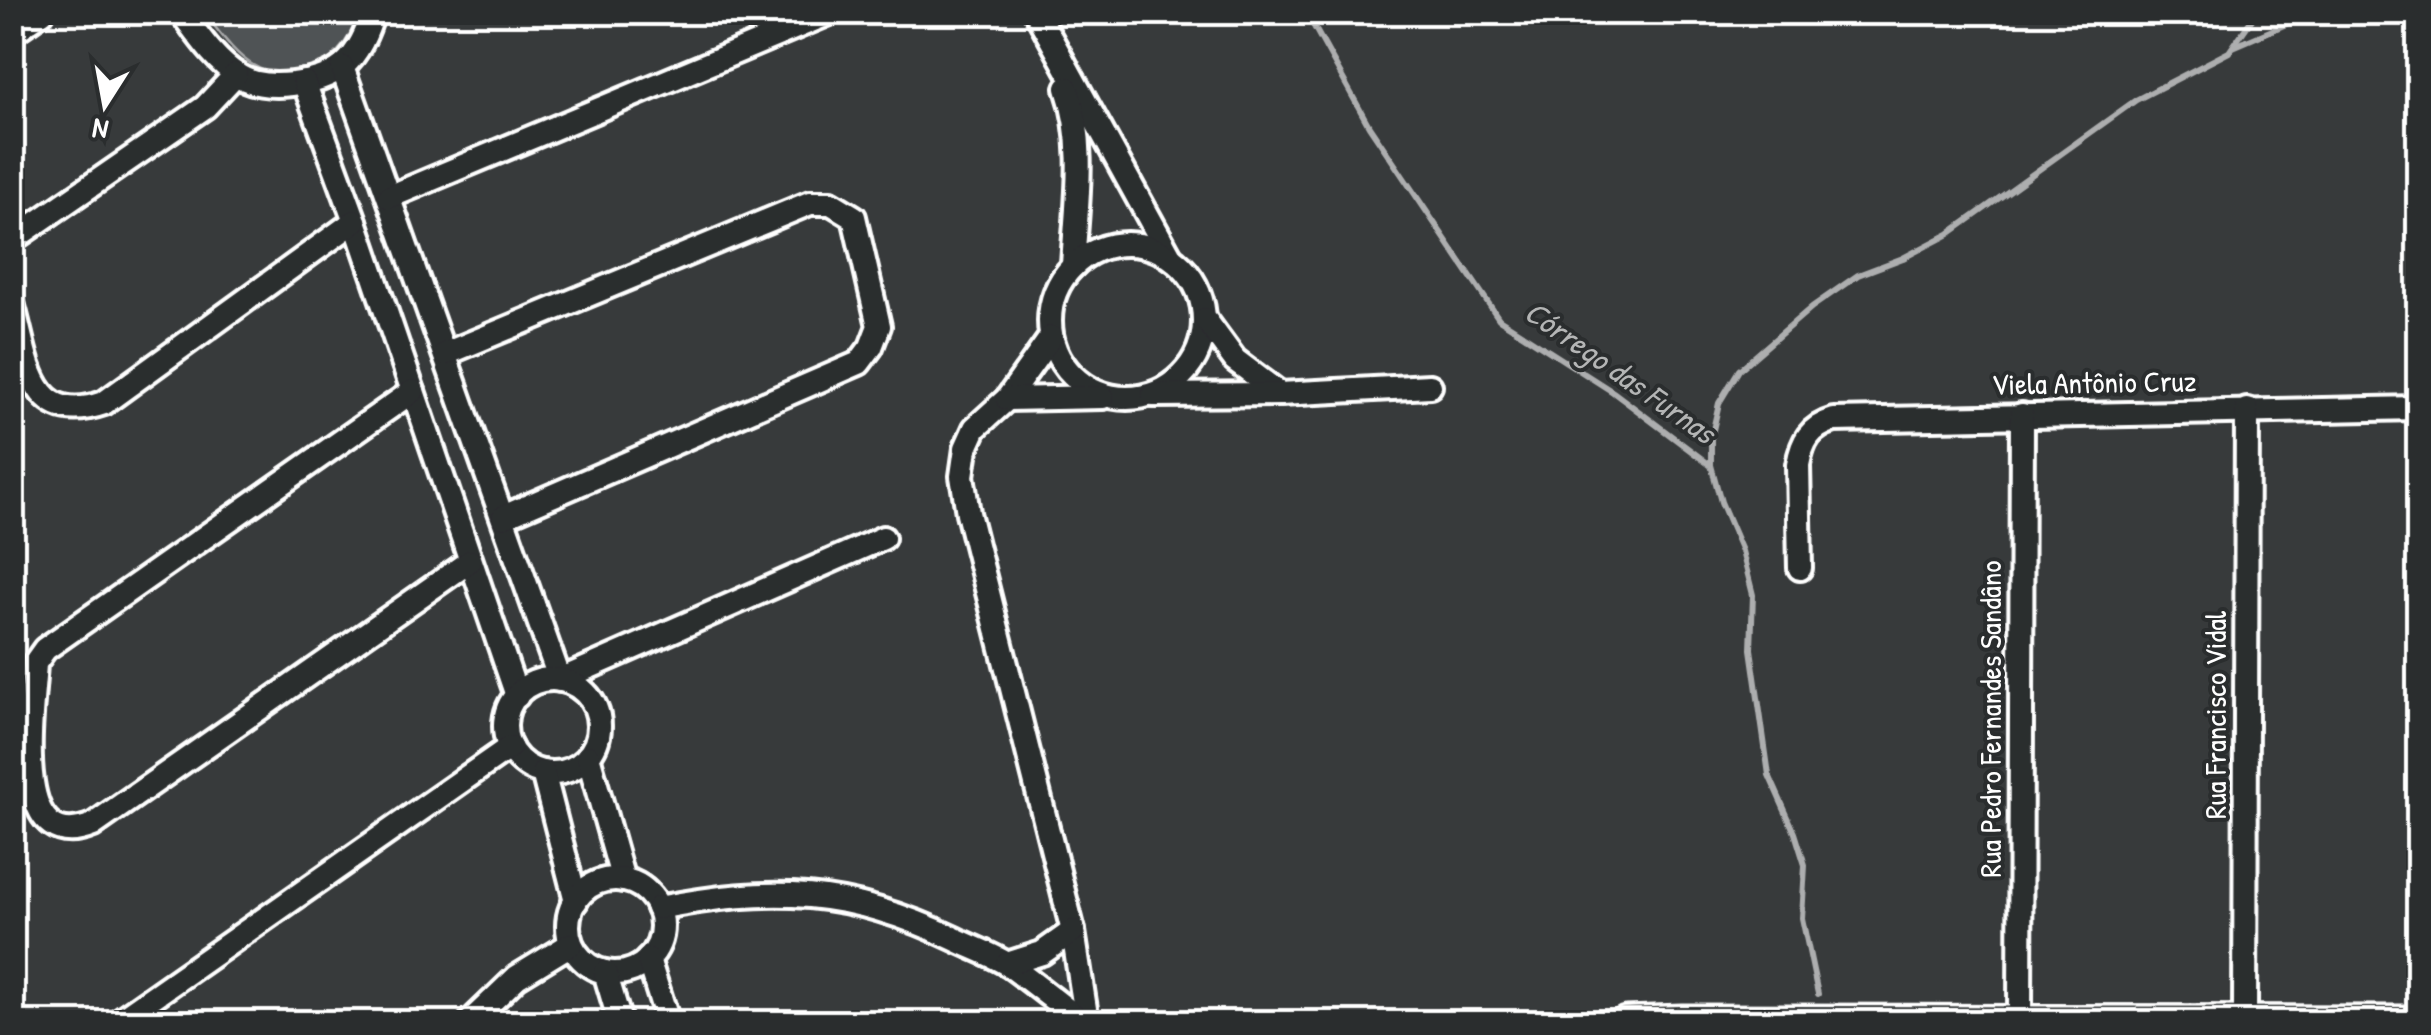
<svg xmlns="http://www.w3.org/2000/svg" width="2431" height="1035" font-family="'Patrick Hand',sans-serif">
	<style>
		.green { fill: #505354; stroke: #a8a9aa; stroke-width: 2.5 }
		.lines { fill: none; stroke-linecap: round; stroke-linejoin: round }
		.stream { stroke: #adaeaf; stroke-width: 6 }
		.minor-casing { stroke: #fff; stroke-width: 30 }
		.major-casing { stroke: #fff; stroke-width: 35 }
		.minor { stroke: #2a2d2e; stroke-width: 22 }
		.major { stroke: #2a2d2e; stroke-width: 28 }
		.labels { text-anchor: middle; stroke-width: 8; stroke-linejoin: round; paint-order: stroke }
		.street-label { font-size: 30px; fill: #fff; stroke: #2a2d2e }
		.water-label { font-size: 32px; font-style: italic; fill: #b4b5b5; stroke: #2a2d2e }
	</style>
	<rect width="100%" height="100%" fill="#373a3b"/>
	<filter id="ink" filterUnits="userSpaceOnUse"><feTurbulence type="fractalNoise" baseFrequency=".01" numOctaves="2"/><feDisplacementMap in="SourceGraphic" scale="20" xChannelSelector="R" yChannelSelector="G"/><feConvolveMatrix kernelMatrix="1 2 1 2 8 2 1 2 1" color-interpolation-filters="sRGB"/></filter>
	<g filter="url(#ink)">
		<path class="green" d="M 204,13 L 357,13 C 349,58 297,92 253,65 C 234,54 218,30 204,13 Z"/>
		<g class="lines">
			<g class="stream">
				<polyline points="1306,12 1369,126 1499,319 1613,392 1710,465"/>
				<polyline points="2233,47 2314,12"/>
				<polyline points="1818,994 1802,918 1805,865 1795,833 1769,775 1751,649 1753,595 1742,551 1721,502 1711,465 1711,439 1719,403 1739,370 1812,307 1858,275 1903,258 1949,234 2136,100 2229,52 2257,12"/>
			</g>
			<g class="minor-casing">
				<g id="minor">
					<path d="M 181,12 C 198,35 215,61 239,76 C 265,92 319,85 343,66 C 358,54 368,31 373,12"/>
					<polyline points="1036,12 1170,256"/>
					<polyline points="12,33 42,12"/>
					<polyline points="342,67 560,680 883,538"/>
					<polyline points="304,82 355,221 517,696"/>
					<path d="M 1067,88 C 1087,145 1076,207 1073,266"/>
					<polyline points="389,197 832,12"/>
					<polyline points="12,240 205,107 236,74"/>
					<circle cx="1127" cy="321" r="77"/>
					<path d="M 12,303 C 28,357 28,429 104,403 L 355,221"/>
					<polyline points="1205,319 1235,360 1280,394"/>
					<polyline points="1051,337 1007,399 975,428 966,448 962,476 968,513 1073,931 1087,1022"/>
					<polyline points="445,354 810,203 831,203 854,217 879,326 871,347 859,363 503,517"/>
					<path d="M 413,391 L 45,649 L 35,663 C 33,708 7,860 93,825 L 470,561"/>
					<polyline points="1153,395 1280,394 1430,386"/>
					<polyline points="1007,399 1103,397"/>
					<path d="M 1800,568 L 1798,465 C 1802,441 1810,427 1834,420 L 2418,408"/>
					<circle cx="552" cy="726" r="47"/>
					<polyline points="588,756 623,880"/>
					<polyline points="543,772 576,901"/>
					<circle cx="615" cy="926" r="47"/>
					<path d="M 658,908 C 773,886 848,888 955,939 C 973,948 994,955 1010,966 C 1035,984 1059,1004 1083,1022"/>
					<polyline points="648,959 668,1022"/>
					<polyline points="1007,964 1042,953 1073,931"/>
					<polyline points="605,972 620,1022"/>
					<polyline points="2245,1021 2247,410"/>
					<polyline points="117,1022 510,747"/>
					<polyline points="470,1022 517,977 571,944"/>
					<polyline points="2020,1022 2022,415"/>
				</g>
			</g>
			<g class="major-casing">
				<polyline id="major" points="1626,1022 1682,1020 2418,1021"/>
			</g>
			<use href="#minor" class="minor"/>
			<use href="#major" class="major"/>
		</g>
	</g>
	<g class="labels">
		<g class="street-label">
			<text transform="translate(2094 383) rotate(-1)" y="10">Viela Antônio Cruz</text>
			<text transform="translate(2216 715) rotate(-90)" y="10">Rua Francisco Vidal</text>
			<text transform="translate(1991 719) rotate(-90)" y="10">Rua Pedro Fernandes Sandâno</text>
		</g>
		<g class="water-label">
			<text transform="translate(1620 372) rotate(35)" y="11">Córrego das Furnas</text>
		</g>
	</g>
	<rect width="2431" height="1035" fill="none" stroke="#2a2d2e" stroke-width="50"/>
	<rect x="25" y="25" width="2381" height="985" fill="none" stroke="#fff" stroke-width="4" filter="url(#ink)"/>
	<g transform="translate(105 105) rotate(191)" stroke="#2a2d2e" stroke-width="8" paint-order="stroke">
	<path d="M0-8L18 38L0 25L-18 38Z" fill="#ffffff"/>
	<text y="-15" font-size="28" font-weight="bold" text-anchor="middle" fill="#ffffff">N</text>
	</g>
</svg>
